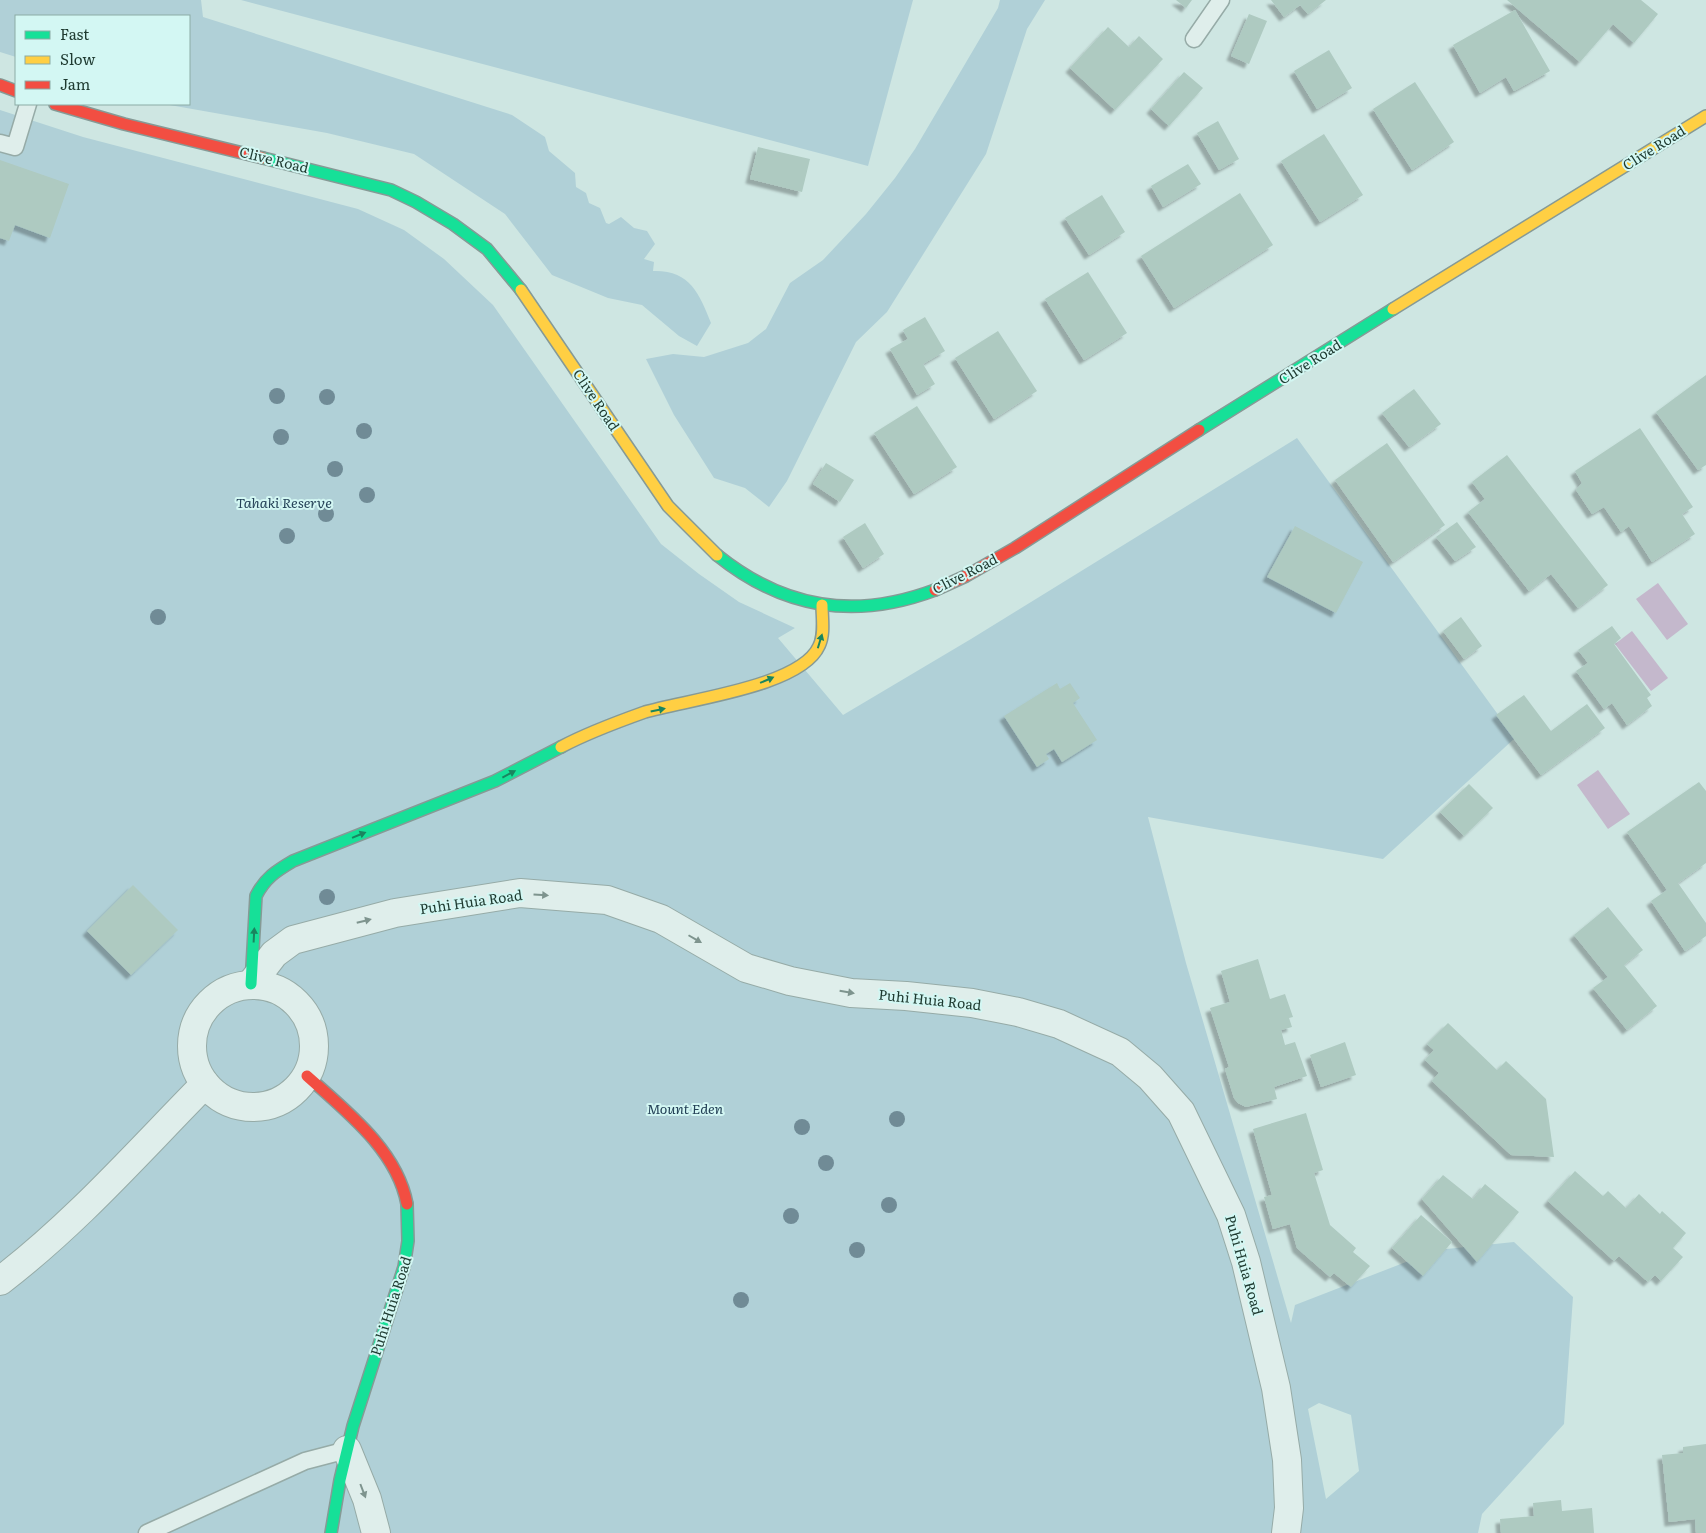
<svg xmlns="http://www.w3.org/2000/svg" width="1706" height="1533" font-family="Literata,serif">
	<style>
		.green { fill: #b0d0d7; fill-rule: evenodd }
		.water { fill: #c4b8cc }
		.building { fill: #aecac1; filter: url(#shadow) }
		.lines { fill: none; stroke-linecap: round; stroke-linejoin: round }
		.lane-casing { stroke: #96aba7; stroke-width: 19 }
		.street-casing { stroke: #96aba7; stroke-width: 30 }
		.fast-casing { stroke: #869a96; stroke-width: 14 }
		.slow-casing { stroke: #869a96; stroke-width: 14 }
		.jam-casing { stroke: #869a96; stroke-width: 14 }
		.lane { stroke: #dfeeeb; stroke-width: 16 }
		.street { stroke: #dfeeeb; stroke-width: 28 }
		.fast { stroke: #16e098; stroke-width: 11 }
		.slow { stroke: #ffcf43; stroke-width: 11 }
		.jam { stroke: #f24e42; stroke-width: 11 }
		.tree { fill: #708b96 }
		.oneway { fill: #1a855f }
		.oneway2 { fill: #7e948e }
		.labels { text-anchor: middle; stroke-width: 4; stroke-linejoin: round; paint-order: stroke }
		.street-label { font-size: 14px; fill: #1e3a30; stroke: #d3f7f3 }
		.park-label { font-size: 14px; font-style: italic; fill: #244157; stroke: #d3f7f3 }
	</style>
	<defs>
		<filter id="shadow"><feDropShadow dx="-4.5" dy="4.5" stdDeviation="1" flood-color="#0004"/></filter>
	</defs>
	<rect width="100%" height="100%" fill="#cee6e2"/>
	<g class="green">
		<path d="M 0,0 L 201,0 L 203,17 L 512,115 L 545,137 L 549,151 L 575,173 L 576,187 L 586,193 L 589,203 L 600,208 L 606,223 L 609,224 L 621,217 L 634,228 L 647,231 L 655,244 L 644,259 L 654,262 L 653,271 C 690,270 699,293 711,323 L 697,346 L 679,336 L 642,305 L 608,298 L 552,275 L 505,214 L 414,154 L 327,133 L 164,104 L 189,104 L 189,16 L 16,16 L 16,57 L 0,52 Z"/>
		<polygon points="241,0 913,0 868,166"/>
		<polygon points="1000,0 1045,0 1027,29 986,154 887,312 856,342 787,481 769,507 745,488 714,478 674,415 646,359 673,354 704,357 748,343 766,329 790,283 823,260 866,214 895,178 915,149 998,8"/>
		<path d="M 0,110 L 83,137 L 358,209 L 404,230 L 444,259 L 493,305 L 661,544 L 699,574 L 739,602 L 795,628 L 778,638 L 843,715 L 971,639 L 1297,438 L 1515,738 L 1383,859 L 1148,817 L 1186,963 L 1291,1323 L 1295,1305 L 1437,1250 L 1514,1242 L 1573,1297 L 1564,1424 L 1482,1514 L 1478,1533 L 0,1533 ZM 1319,1403 L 1351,1415 L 1359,1471 L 1326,1499 L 1308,1409 Z"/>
	</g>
	<g class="water">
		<polygon points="1658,583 1688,624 1667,640 1636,599"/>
		<polygon points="1632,631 1668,678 1651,691 1615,644"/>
		<polygon points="1598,770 1630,814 1608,829 1577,785"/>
	</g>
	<g class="building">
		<polygon points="1176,0 1192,0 1186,8"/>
		<polygon points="1271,0 1326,0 1308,14 1300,5 1284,17"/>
		<polygon points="1507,0 1641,0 1658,14 1634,43 1613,24 1580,62"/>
		<polygon points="1515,10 1550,71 1514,91 1506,77 1480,93 1453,45"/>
		<polygon points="1249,14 1267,21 1249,64 1231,56"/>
		<polygon points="1108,27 1129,47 1139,36 1163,59 1115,110 1070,68"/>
		<polygon points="1329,50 1352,88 1317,109 1294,71"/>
		<polygon points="1184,72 1203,88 1169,126 1151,109"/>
		<polygon points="1415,82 1454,142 1412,170 1373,109"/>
		<polygon points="1218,121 1239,159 1219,170 1197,133"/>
		<polygon points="1324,134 1363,195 1320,222 1281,161"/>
		<polygon points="758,147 810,159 802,192 750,179"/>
		<polygon points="0,160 69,184 50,238 15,225 9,241 0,238"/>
		<polygon points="1188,164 1201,184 1163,207 1151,186"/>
		<polygon points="1240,193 1273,245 1174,308 1141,256"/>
		<polygon points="1102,195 1125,232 1089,255 1065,218"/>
		<polygon points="1088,272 1127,333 1084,360 1045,299"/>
		<polygon points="925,317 945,351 923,364 935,384 917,395 890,349 908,339 903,330"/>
		<polygon points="998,331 1037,391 994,419 955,358"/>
		<polygon points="1706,375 1706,465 1698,470 1656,412"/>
		<polygon points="1414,389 1441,424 1409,447 1382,413"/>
		<polygon points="917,406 957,467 914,494 874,433"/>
		<polygon points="1640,428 1693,507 1682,514 1695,534 1652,562 1629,526 1621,532 1604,507 1592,514 1576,490 1582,483 1575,471"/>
		<polygon points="1387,443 1445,525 1393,562 1335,480"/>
		<polygon points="1507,455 1608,585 1578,608 1551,574 1529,591 1468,512 1485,499 1472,482"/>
		<polygon points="826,463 854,480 840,502 813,484"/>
		<polygon points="1457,522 1476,547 1455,561 1436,537"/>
		<polygon points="865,523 884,554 863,568 843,537"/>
		<polygon points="1295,526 1363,562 1336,613 1267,577"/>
		<polygon points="1461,617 1482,646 1464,659 1443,631"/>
		<polygon points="1612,626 1621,638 1614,644 1651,695 1647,698 1652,706 1627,725 1612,703 1604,709 1576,671 1588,663 1578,650"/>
		<polygon points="1057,683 1060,689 1070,683 1080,698 1073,703 1097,740 1062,762 1054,749 1046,754 1049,759 1037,767 1004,716"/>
		<polygon points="1524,695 1551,731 1587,704 1605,728 1541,775 1496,715"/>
		<polygon points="1699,782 1706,791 1706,863 1678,883 1706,923 1706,936 1685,951 1651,901 1667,890 1627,832"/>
		<polygon points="1469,784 1493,808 1464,836 1440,812"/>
		<polygon points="133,885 178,930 131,975 87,931"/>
		<polygon points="1608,907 1643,950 1624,965 1657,1006 1627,1030 1593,988 1608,977 1574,935"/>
		<polygon points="1258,959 1270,999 1285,994 1293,1017 1289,1018 1292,1027 1281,1030 1285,1045 1295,1042 1307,1076 1274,1087 1277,1099 1246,1107 1238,1103 1234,1098 1225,1069 1229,1067 1210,1008 1230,1002 1221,971"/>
		<polygon points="1448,1023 1497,1070 1506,1061 1546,1099 1554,1157 1511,1155 1432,1081 1439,1073 1425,1060 1434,1050 1427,1044"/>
		<polygon points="1345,1042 1356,1075 1321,1087 1310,1055"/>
		<polygon points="1306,1113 1323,1170 1314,1173 1330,1225 1356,1248 1353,1252 1370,1266 1351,1287 1334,1273 1330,1277 1297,1248 1290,1224 1273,1229 1264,1197 1272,1195 1253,1129"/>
		<polygon points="1575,1171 1603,1196 1608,1191 1626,1208 1639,1194 1660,1214 1662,1211 1686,1233 1673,1248 1683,1257 1661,1281 1655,1275 1648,1282 1619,1256 1614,1261 1548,1201"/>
		<polygon points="1443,1175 1473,1199 1485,1184 1519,1212 1477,1262 1422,1199"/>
		<polygon points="1421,1215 1452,1242 1423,1276 1392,1248"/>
		<polygon points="1706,1444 1706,1533 1696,1533 1695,1519 1669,1522 1662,1455 1683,1453 1683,1447"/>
		<polygon points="1561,1500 1562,1511 1592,1508 1594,1533 1501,1533 1500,1519 1534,1516 1533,1503"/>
	</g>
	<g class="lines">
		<g class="lane-casing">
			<g id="lane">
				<polyline points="1194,39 1221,0"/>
				<polyline points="0,143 15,147 28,104"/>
				<polyline points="147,1533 305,1461 347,1450"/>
			</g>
		</g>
		<g class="street-casing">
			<g id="street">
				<polyline points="251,984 274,954 293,940 395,913 520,893 607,900 661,919 746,968 790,981 851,993 906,996 972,1003 1018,1012 1059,1024 1120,1052 1150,1077 1181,1112 1231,1215 1246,1262 1276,1388 1287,1460 1289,1508 1286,1533"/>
				<circle cx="253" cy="1046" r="61"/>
				<path d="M 0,1281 C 76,1223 138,1152 205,1084"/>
				<polyline points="347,1450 367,1499 376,1533"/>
			</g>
		</g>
		<g class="fast-casing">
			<g id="fast">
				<polyline points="263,158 391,190 416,202 453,224 487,249 521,290"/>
				<polyline points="1199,430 1393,309"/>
				<path d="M 717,555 C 784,609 855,620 935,590"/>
				<path d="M 251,984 L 256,896 C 265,878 276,871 293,861 L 495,781 L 561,747"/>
				<polyline points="331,1533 340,1480 353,1426 404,1267 408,1241 407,1204"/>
			</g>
		</g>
		<g class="slow-casing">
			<g id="slow">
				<polyline points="521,290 668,506 717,555"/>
				<polyline points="1393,309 1706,116"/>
				<path d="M 561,747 C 587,733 617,722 645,712 C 684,700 801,687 819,646 C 825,634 822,618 822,605"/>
			</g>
		</g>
		<g class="jam-casing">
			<g id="jam">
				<polyline points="0,85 16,91"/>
				<polyline points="55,104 124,124 263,158"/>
				<polyline points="935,590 966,576 1015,548 1199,430"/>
				<path d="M 307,1076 C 346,1111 397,1150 407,1204"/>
			</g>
		</g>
		<use href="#lane" class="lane"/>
		<use href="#street" class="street"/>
		<use href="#fast" class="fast"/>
		<use href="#slow" class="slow"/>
		<use href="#jam" class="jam"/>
	</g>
	<g class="tree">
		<circle cx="277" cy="396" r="8"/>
		<circle cx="327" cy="397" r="8"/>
		<circle cx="364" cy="431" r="8"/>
		<circle cx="281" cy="437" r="8"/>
		<circle cx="335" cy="469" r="8"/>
		<circle cx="367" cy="495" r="8"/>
		<circle cx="326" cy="514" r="8"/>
		<circle cx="287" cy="536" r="8"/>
		<circle cx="158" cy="617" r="8"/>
		<circle cx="327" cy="897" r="8"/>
		<circle cx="897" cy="1119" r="8"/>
		<circle cx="802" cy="1127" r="8"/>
		<circle cx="826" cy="1163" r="8"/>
		<circle cx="889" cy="1205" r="8"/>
		<circle cx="791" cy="1216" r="8"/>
		<circle cx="857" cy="1250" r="8"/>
		<circle cx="741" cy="1300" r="8"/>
	</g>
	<defs><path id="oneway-solid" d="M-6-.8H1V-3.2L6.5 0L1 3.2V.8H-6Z" transform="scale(1.25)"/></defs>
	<g class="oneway">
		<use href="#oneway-solid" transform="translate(820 641) rotate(-73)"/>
		<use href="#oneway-solid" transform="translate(767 680) rotate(-23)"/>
		<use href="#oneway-solid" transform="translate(658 710) rotate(-12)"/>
		<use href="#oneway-solid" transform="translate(509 774) rotate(-28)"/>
		<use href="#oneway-solid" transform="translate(359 835) rotate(-22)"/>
		<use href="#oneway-solid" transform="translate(254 935) rotate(-87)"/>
	</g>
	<g class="oneway2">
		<use href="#oneway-solid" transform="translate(541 895) rotate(4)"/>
		<use href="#oneway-solid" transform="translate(364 921) rotate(-14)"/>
		<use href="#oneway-solid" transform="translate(695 939) rotate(30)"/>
		<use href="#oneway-solid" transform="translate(847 992) rotate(10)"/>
		<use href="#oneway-solid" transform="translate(363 1491) rotate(69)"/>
	</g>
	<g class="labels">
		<g class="street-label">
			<text transform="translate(1654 148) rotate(-32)" y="5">Clive Road</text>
			<text transform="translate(274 160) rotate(14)" y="5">Clive Road</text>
			<text transform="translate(1310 362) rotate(-32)" y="5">Clive Road</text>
			<text transform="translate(596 400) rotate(56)" y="5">Clive Road</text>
			<text transform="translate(965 574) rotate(-27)" y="5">Clive Road</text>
			<text transform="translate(471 902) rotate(-8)" y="5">Puhi Huia Road</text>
			<text transform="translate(930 1000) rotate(6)" y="5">Puhi Huia Road</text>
			<text transform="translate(1244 1265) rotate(74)" y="5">Puhi Huia Road</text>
			<text transform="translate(391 1306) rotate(-72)" y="5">Puhi Huia Road</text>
		</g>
		<g class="park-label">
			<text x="284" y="508">Tahaki Reserve</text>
			<text x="685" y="1114">Mount Eden</text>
		</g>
	</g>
	<rect x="15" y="15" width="175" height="90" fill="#d3f7f3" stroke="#8baba5"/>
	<rect x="25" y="31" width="25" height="8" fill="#16e098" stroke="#8baba5"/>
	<text x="60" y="40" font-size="15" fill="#1e3a30">Fast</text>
	<rect x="25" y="56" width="25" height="8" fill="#ffcf43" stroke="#8baba5"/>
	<text x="60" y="65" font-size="15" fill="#1e3a30">Slow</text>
	<rect x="25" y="81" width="25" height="8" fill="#f24e42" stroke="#8baba5"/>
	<text x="60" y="90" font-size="15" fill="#1e3a30">Jam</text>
</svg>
